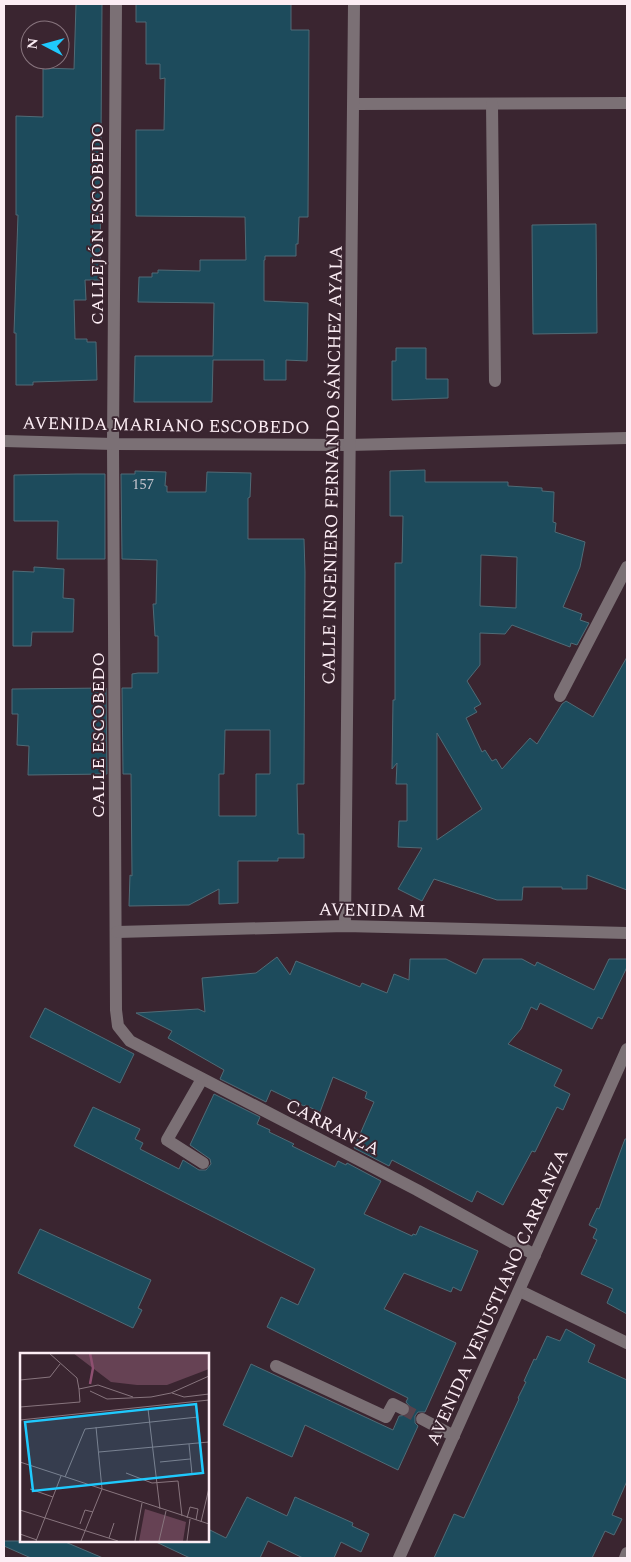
<svg xmlns="http://www.w3.org/2000/svg" width="631" height="1562" font-family="Spectral,serif">
	<style>
		.building { fill: #1d4b5c; stroke: #506b76; fill-rule: evenodd }
		.lines { fill: none; stroke-linecap: round; stroke-linejoin: round }
		.minor-tunnel { stroke: #57434d; stroke-width: 12; stroke-dasharray: 12 6; stroke-linecap: butt }
		.minor { stroke: #7b7075; stroke-width: 12 }
		.labels { text-anchor: middle; stroke-width: 4; stroke-linejoin: round; paint-order: stroke }
		.number-label { font-size: 15px; fill: #c4c4ce }
		.street-label { font-size: 18px; fill: #fcedf4; stroke: #3a2530 }
		.inset-river { fill: none; stroke: #8e4f70; stroke-width: 2.5 }
		.inset-road { fill: none; stroke: #88757e; stroke-width: 1 }
		.view { fill: #1fc9fd; fill-opacity: 0.15; stroke: #1fc9fd; stroke-width: 2.5 }
		.inset-edge { fill: none; stroke: #fcedf4; stroke-width: 2.5 }
	</style>
	<rect width="100%" height="100%" fill="#3a2530"/>
	<g class="building">
		<polygon points="76,4 102,4 100,280 85,280 86,300 74,300 75,339 87,339 87,342 96,342 97,380 33,382 33,385 16,385 16,333 14,333 18,215 16,215 16,116 43,117 43,68 74,69"/>
		<polygon points="136,4 291,4 291,30 309,30 308,217 299,217 298,244 296,244 296,256 265,256 265,260 264,260 264,301 308,303 307,361 286,360 286,380 264,380 264,360 213,360 212,402 134,402 135,356 213,356 214,303 138,302 139,277 152,277 152,273 158,273 158,270 200,271 200,260 246,260 245,217 136,216 136,130 164,130 165,78 160,79 160,64 146,64 146,22 136,22"/>
		<polygon points="596,224 597,333 533,334 532,225"/>
		<polygon points="396,348 426,348 426,379 448,379 448,398 392,400 392,361 396,361"/>
		<path d="M 425,470 L 425,482 L 508,482 L 508,486 L 542,488 L 542,491 L 554,492 L 553,522 L 556,523 L 555,532 L 585,542 L 580,567 L 563,607 L 582,614 L 580,620 L 589,623 L 577,645 L 571,643 L 570,647 L 512,625 L 505,634 L 480,633 L 480,665 L 467,681 L 481,704 L 474,708 L 477,712 L 466,718 L 482,752 L 485,750 L 492,761 L 496,759 L 502,769 L 530,738 L 537,744 L 562,704 L 566,701 L 593,717 L 627,657 L 627,890 L 587,875 L 587,889 L 562,889 L 562,887 L 523,887 L 522,900 L 497,900 L 434,879 L 422,901 L 398,889 L 422,848 L 398,847 L 399,821 L 407,821 L 407,784 L 396,784 L 397,763 L 392,769 L 393,700 L 395,700 L 395,563 L 402,563 L 403,516 L 390,516 L 390,471 ZM 481,555 L 517,557 L 516,608 L 480,606 ZM 437,733 L 482,809 L 437,840 Z"/>
		<path d="M 135,471 L 166,472 L 165,486 L 167,486 L 167,492 L 206,492 L 207,472 L 251,473 L 250,497 L 248,498 L 248,539 L 304,539 L 305,572 L 304,784 L 297,784 L 298,834 L 304,834 L 304,858 L 278,858 L 278,861 L 238,861 L 238,903 L 219,904 L 219,889 L 189,905 L 129,906 L 130,875 L 132,876 L 131,774 L 123,774 L 122,688 L 132,688 L 132,674 L 138,673 L 158,673 L 158,636 L 155,636 L 153,604 L 156,604 L 157,560 L 122,559 L 121,474 L 135,474 ZM 225,730 L 270,730 L 270,774 L 256,774 L 256,816 L 219,816 L 219,774 L 224,774 Z"/>
		<polygon points="77,474 105,474 105,559 57,559 58,521 14,521 14,475"/>
		<polygon points="34,567 64,569 63,598 74,599 73,632 32,632 31,646 13,646 13,571 34,572"/>
		<polygon points="106,688 107,774 28,775 29,746 17,745 18,714 12,714 12,689"/>
		<polygon points="277,957 290,975 296,961 360,987 362,983 387,993 394,974 409,980 410,959 446,959 476,974 483,959 522,959 535,966 537,962 594,990 609,959 627,959 627,967 602,1019 598,1017 592,1029 540,1003 537,1010 531,1007 521,1029 508,1044 562,1070 554,1086 570,1094 563,1110 557,1107 535,1152 532,1151 503,1205 477,1191 472,1202 392,1160 389,1166 354,1148 374,1102 365,1098 367,1092 333,1077 320,1112 305,1105 304,1106 271,1090 266,1102 220,1079 224,1070 168,1038 172,1031 136,1013 198,1009 205,1012 202,978 256,973"/>
		<polygon points="45,1008 134,1054 120,1083 30,1037"/>
		<polygon points="214,1094 260,1117 257,1124 270,1130 269,1132 294,1144 292,1146 335,1167 338,1161 346,1165 347,1163 381,1181 364,1214 412,1236 413,1234 416,1235 420,1226 478,1251 461,1291 453,1287 451,1292 404,1273 384,1309 456,1343 425,1412 418,1412 415,1416 415,1423 418,1426 398,1470 305,1425 292,1457 223,1425 251,1364 393,1430 399,1416 408,1415 411,1408 406,1402 408,1398 267,1327 281,1297 298,1305 315,1269 74,1146 93,1107 140,1129 135,1139 143,1143 140,1149 179,1169 183,1160 199,1170 206,1170 211,1164 210,1159 190,1145"/>
		<polygon points="625,1139 627,1139 627,1314 607,1303 613,1289 581,1274 597,1240 593,1238 597,1229 589,1225 597,1208 599,1209"/>
		<polygon points="40,1229 151,1280 138,1308 142,1310 133,1328 18,1273"/>
		<polygon points="566,1329 595,1345 588,1362 627,1380 627,1481 612,1515 622,1519 614,1535 605,1531 592,1558 434,1558 454,1514 464,1518 519,1399 518,1398 526,1382 524,1381 534,1359 536,1360 547,1336 560,1341"/>
		<polygon points="247,1497 287,1516 295,1497 353,1523 352,1526 369,1534 361,1552 341,1542 334,1558 303,1558 268,1541 260,1558 190,1558 154,1541 208,1541 208,1529 226,1538"/>
		<polygon points="4,1541 63,1541 103,1558 31,1558 4,1546"/>
	</g>
	<g class="lines">
		<polyline class="minor-tunnel" points="403,1409 422,1419"/>
		<g class="minor">
			<polyline points="116,4 113,444 116,1010 118,1026 130,1041 417,1190 535,1255"/>
			<polyline points="354,104 627,103"/>
			<polyline points="492,104 495,381"/>
			<polyline points="4,441 113,444 349,445 627,438"/>
			<polyline points="560,696 627,567"/>
			<polyline points="345,926 354,4"/>
			<polyline points="117,932 345,926 627,933"/>
			<polyline points="202,1079 167,1140 203,1163"/>
			<polyline points="520,1291 627,1343"/>
			<polyline points="276,1366 386,1417 393,1404 403,1409"/>
			<polyline points="422,1419 454,1436"/>
			<polyline points="399,1558 627,1049"/>
			<polyline points="625,1558 627,1553"/>
		</g>
	</g>
	<g class="labels">
		<g class="number-label">
			<text x="143" y="489">157</text>
		</g>
		<g class="street-label">
			<text transform="translate(97 224) rotate(-90)" y="6">CALLEJÓN ESCOBEDO</text>
			<text transform="translate(166 425) rotate(1)" y="6">AVENIDA MARIANO ESCOBEDO</text>
			<text transform="translate(332 465) rotate(-89)" y="6">CALLE INGENIERO FERNANDO SÁNCHEZ AYALA</text>
			<text transform="translate(98 735) rotate(-90)" y="6">CALLE ESCOBEDO</text>
			<text transform="translate(372 910) rotate(1)" y="6">AVENIDA M</text>
			<text transform="translate(333 1127) rotate(27)" y="6">CARRANZA</text>
			<text transform="translate(497 1297) rotate(-66)" y="6">AVENIDA VENUSTIANO CARRANZA</text>
		</g>
	</g>
	<g transform="translate(20 1353)">
		<rect width="189" height="189" fill="#3a2530"/>
		<path d="M 53,0 L 189,0 L 189,16 L 147,32 L 117,32 L 91,29 ZM 125,156 L 166,169 L 163,188 L 119,188 Z" fill="#664254"/>
		<path class="inset-river" d="M 70,31 L 73,15 L 70,0"/>
		<path class="inset-road" d="M 29,0 L 57,25 L 59,36 L 78,32 L 113,44M 0,27 L 30,24 L 40,11M 70,38 L 87,46 L 131,44 L 151,40 L 189,23M 152,40 L 164,44 L 189,41M 0,54 L 60,49 L 59,36M 128,56 L 140,156M 0,67 L 189,47M 79,99 L 189,89M 0,109 L 189,171M 140,109 L 170,106M 106,120 L 132,130 L 158,128 L 162,163M 45,124 L 65,76 L 178,64M 143,124 L 172,121 L 169,91M 10,136 L 33,144M 0,157 L 98,188M 167,165 L 170,154 L 178,156 L 176,167M 181,169 L 189,135M 60,171 L 65,157 L 73,159M 0,181 L 17,187M 89,185 L 94,170M 16,188 L 41,123M 61,188 L 82,136 L 76,74M 115,188 L 122,150M 139,188 L 146,158M 167,188 L 170,166"/>
		<path class="view" d="M 176,51 L 183,120 L 13,138 L 5,69 Z"/>
		<rect width="189" height="189" class="inset-edge"/>
	</g>
	<rect width="631" height="1562" fill="none" stroke="#fcedf4" stroke-width="10"/>
	<g transform="translate(45 45) rotate(276)"><circle r="24" fill="#3a2530" stroke="#88757e"/>
	<path d="M0-4L9 19L0 12L-9 19Z" fill="#1fc9fd"/>
	<text y="-8" font-size="14" font-weight="bold" text-anchor="middle" fill="#fcedf4">N</text>
	</g>
</svg>
